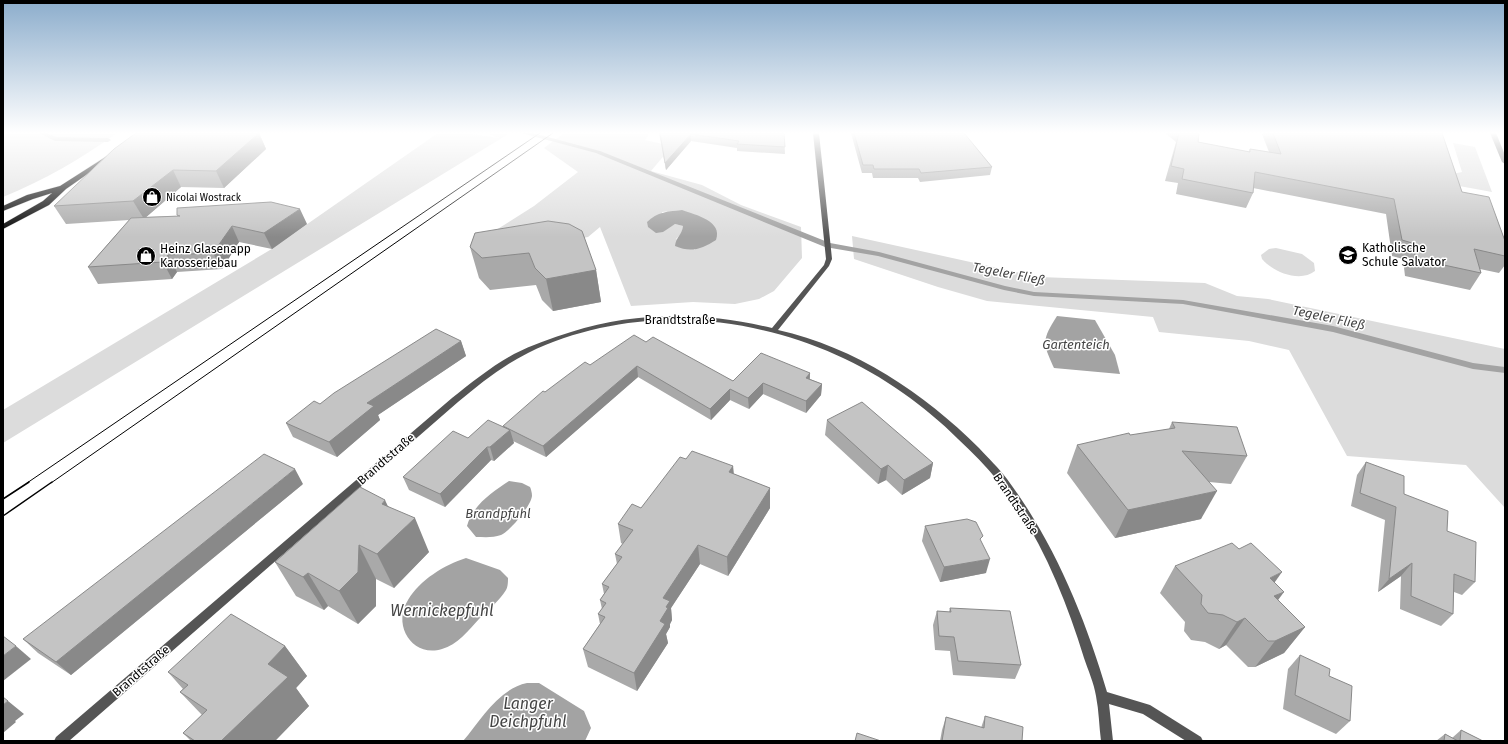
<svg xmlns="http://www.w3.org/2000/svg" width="1508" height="744" font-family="'Fira Sans',sans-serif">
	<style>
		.green { fill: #dcdcdc; fill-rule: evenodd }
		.water { fill: #a3a3a3 }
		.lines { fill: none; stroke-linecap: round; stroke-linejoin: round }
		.stream { fill: #a3a3a3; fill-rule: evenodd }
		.primary-casing { stroke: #dbdbdb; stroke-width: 1 }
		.minor { fill: #555; fill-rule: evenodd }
		.primary { fill: #000; fill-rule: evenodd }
		.tram-far1 { stroke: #000; stroke-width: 1 }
		.tram { stroke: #000; stroke-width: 1.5 }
		.wall { fill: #a9a9a9 }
		.shaded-wall { fill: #898989 }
		.building { fill: #c4c4c4; stroke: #898989 }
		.labels { text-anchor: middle; stroke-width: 3; stroke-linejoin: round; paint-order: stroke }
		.far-poi-label { font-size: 10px; fill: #000; stroke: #fff; text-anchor: start }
		.poi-label { font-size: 12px; fill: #000; stroke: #fff; text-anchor: start }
		.street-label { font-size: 12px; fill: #000; stroke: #fff }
		.water-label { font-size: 13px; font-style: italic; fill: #444; stroke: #fff }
		.near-water-label { font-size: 16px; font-style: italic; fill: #444; stroke: #fff }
	</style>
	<rect width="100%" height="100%" fill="#fff"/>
	<g class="green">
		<path d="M 3,133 L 117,133 C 81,159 44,180 3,197 Z"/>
		<polygon points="438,133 465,133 499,138 486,133 510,133 3,443 3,410 270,250"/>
		<path d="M 564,133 L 648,133 L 648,136 L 645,140 L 672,146 L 651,171 L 702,185 L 741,205 L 801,227 L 802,258 L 774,291 L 759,299 L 735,304 L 693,302 L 631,306 L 600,227 L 588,237 L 530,248 L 485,237 L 534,206 L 578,172 L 544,148 ZM 682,210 L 695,250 L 676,239 L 682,233 L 683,226 L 675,224 L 666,228 L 662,212 Z"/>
		<polygon points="1453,143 1475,147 1492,192 1443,183 1438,177 1462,172"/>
		<polygon points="852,236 1039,277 1205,283 1237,296 1268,299 1505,349 1505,508 1466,465 1347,456 1289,350 1249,341 1159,332 1153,317 987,301 938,287 854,259"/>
		<path d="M 1276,248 L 1302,254 L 1314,263 L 1315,271 C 1300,283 1273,272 1262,259 L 1261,255 L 1269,249 Z"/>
	</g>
	<g class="water">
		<path d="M 682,210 C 696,215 723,221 716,240 C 702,249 691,253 675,246 C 676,237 682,235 683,226 L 675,224 L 663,232 L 656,233 L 648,227 L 647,222 C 657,212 669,211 682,210 Z"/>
		<path d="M 1057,316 L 1095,320 L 1115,355 L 1120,374 L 1054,368 C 1042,342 1042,340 1057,316 Z"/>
		<path d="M 509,481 L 522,483 L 530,487 C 531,489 532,493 532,496 C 531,506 510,531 501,535 C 493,538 484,537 476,537 L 467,526 C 472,506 492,492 509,481 Z"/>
		<path d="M 466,558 L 500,570 L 508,578 C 508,581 508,587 506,590 C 500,600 488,610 479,619 C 469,630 457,645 442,649 C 412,658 392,625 408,600 C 420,580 444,565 466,558 Z"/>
		<path d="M 527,683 L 539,683 L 584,711 L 591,728 L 585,741 L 463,741 C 481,720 498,689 527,683 Z"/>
	</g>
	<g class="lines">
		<g class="stream">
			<polygon points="39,133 47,133 56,137 108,138 111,140 108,142 55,141"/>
			<polygon points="521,133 533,133 600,151 830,243 879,252 1005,286 1034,292 1183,300 1333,326 1473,363 1505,367 1505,373 1473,369 1333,332 1183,304 1034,296 1004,290 878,256 825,247 596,153"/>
		</g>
		<g class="primary-casing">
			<polygon id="primary" points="107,156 112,157 66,189 49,205 3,229 3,224 43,201 52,193 33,199 3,211 3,206 27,195 60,186"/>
		</g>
		<g class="minor">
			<path d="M 813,133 L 819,133 L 832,259 L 829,266 L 778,330 C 855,347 924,393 979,448 C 988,458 999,468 1007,479 C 1054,542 1085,617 1107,692 L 1150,705 L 1201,737 L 1203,741 L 1186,741 L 1143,714 L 1109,704 L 1113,741 L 1101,741 C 1099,726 1099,711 1096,696 C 1094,683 1088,670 1084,658 C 1065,596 1039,533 998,481 C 986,466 972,452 958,439 C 941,422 923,407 903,393 C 797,317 647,295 528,353 C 502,366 480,384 458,402 L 69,741 L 54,741 L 56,737 L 452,398 C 472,382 492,366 514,354 C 532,345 551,338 571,332 C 639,311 703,312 772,328 L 824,265 L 826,259 Z"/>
			<polygon points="1490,133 1496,133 1505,155 1505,164 1502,162"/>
		</g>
		<use href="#primary" class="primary"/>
		<g class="tram-far1">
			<polyline points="27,483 540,133"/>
			<polyline points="51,483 553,133"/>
		</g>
		<g class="tram">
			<polyline points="3,499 29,482"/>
			<polyline points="3,516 52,482"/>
		</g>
	</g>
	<g class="wall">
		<polygon points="136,133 259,133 266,149 224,188 181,187 146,217 177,216 177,215 307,224 272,249 239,242 222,269 177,272 172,279 98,284 88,267 129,220 66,224 54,206"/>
		<polygon points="659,133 784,133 785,154 737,151 737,148 691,141 666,170"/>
		<polygon points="851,133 964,133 992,167 990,175 920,182 918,178 873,178 872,173 862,173"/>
		<polygon points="1165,133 1199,133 1198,142 1249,152 1250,149 1269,152 1262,134 1263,133 1442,133 1462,192 1505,241 1505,265 1499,273 1480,269 1481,273 1470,290 1405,276 1403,259 1392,256 1386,214 1253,188 1253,193 1246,208 1176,194 1178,183 1165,181 1176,142"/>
		<polygon points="475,233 596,270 601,302 553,311 542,300 536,285 490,290 479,278 470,247"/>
		<polygon points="461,341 466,356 378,415 380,420 337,457 293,437 286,423 320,404"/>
		<polygon points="646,342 733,381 810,373 810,379 822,384 821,395 806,413 763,394 749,409 730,400 711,420 638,377 546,457 513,441 514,443 494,461 491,460 445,507 409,490 403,477 503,427 545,392 590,365"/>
		<polygon points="827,420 933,463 930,478 902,495 886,480 878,484 825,435"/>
		<polygon points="1172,422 1247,456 1231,484 1209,482 1201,519 1115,538 1067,473 1077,445 1169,429"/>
		<polygon points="686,459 733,466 734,474 770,488 770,508 728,576 700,564 671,608 672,620 670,624 670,627 666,634 668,643 637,691 588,667 583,649 600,624 598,614 602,609 600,600 604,594 602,584 617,564 615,554 623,544 621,543 618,524 641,508"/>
		<polygon points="1366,462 1447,531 1475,582 1462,595 1454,592 1453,614 1441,626 1400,609 1401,576 1378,592 1385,520 1351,506 1357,475"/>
		<polygon points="303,484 71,675 38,653 23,639"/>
		<polygon points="388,506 429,552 394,588 376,579 376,606 358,624 328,606 324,610 296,596 275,562"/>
		<polygon points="925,526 986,573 940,582 922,541"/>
		<polygon points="1175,566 1275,583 1278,600 1305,627 1284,653 1255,667 1248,667 1226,645 1219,649 1205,642 1191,640 1184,631 1185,622 1160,593"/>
		<polygon points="950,608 1021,665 1015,679 953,675 950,651 935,650 933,625 937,611 949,612"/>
		<polygon points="285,646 307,676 296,688 309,706 275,741 191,741 183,733 202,715 180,692 183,689 168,672"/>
		<polygon points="1300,655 1329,676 1350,721 1336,734 1283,709 1288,669"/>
		<polygon points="985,716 1022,741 940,741 942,730 946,717 981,728"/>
		<polygon points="1461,730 1483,741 1436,741 1445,734 1452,738"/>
	</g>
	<g class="shaded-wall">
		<polygon points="259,133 266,149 224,188 216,171"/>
		<polygon points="691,134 691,141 666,170 665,163"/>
		<polygon points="173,170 181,187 144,219 133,201"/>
		<polygon points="300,209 307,224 272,249 264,233"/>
		<polygon points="232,226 239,242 222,269 213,253"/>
		<polygon points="168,255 177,272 172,279 163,262"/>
		<polygon points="596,270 601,302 553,311 546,279"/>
		<polygon points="461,341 466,356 378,415 380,420 337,457 329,442 367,403"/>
		<polygon points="637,366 638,377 546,457 543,446"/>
		<polygon points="810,373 809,384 806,378"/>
		<polygon points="763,383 763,394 749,409 748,398"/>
		<polygon points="822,384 821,395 806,413 806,401"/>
		<polygon points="730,389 730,400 711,420 710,409"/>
		<polygon points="510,430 514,443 494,461 490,447"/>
		<polygon points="487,447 491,460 445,507 440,494"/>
		<polygon points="933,463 930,478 902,495 904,480"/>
		<polygon points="888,465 886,480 878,484 881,469"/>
		<polygon points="733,466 734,486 729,472"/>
		<polygon points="295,469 303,484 71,675 56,662"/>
		<polygon points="770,488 770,508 728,576 727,557"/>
		<polygon points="1217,491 1201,519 1115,538 1128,510"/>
		<polygon points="385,500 400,532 415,518 429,552 394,588 377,554 382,504"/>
		<polygon points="359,545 376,579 376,606 358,624 339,591"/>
		<polygon points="698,545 700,564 671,608 672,620 670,624 670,627 666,634 668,643 637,691 634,673 660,621 663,598"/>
		<polygon points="990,559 986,573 940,582 944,567"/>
		<polygon points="1412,563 1401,576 1378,592 1389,579"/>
		<polygon points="1282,572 1263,599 1270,578"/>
		<polygon points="308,573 328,606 324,610 303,577"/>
		<polygon points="1284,592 1264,619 1274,596"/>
		<polygon points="1245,618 1226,645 1219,649 1237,622"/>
		<polygon points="1305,627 1284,653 1255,667 1275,641"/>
		<polygon points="16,646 31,659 3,681 3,656"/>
		<polygon points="285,646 307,676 296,688 309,706 275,741 221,741 268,664"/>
		<polygon points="8,701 24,714 15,721 16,722 3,733 3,705"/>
	</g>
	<g class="building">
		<polygon points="136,133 259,133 216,171 173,170 133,201 54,206 114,149"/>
		<polygon points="660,133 784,133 785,147 737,144 739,141 691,134 665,163"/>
		<polygon points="854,133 964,133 992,167 921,173 919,169 874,169 873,165 863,165"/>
		<polygon points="1179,133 1199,133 1198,142 1250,152 1250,149 1281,154 1273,133 1442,133 1462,192 1489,197 1505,241 1505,256 1474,249 1481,273 1416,259 1412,243 1402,240 1394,199 1255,172 1253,193 1182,179 1184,169 1171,166"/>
		<polygon points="271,202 300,209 264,233 232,226 213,253 168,255 163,262 88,267 131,218 180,216 177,215 177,208"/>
		<polygon points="548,221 569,224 582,231 596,270 546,279 535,268 529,253 482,258 470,247 475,233"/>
		<polygon points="436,329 461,341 367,403 374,406 329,442 286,423 314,401 320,404 334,393"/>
		<polygon points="634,335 646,342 653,337 733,381 761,353 810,373 806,378 822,384 806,401 763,383 748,398 730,389 710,409 637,366 543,446 503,426 543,391 545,392 585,362 590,365"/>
		<polygon points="862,402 933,463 904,480 888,465 881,469 827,420"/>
		<polygon points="488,420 510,430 490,447 487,447 440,494 403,477 453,431 468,438"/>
		<polygon points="1172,422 1237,427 1247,456 1182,451 1217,491 1128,510 1077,445 1129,433 1130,435 1175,428"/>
		<polygon points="692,451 733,466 729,472 770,488 727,557 698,545 663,598 670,601 666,607 668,608 660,621 665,624 634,673 583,649 605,617 598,614 606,603 600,600 609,587 602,584 622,557 615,554 633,530 618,524 632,504 641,508 680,457 686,459"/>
		<polygon points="264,454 295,469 56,662 23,639"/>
		<polygon points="1366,462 1404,476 1404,494 1448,511 1447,531 1476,542 1475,582 1454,574 1453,614 1411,596 1412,563 1389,579 1396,507 1360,493"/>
		<polygon points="360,487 385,500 382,504 415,518 377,554 359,545 358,572 339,591 308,573 303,577 275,562"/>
		<polygon points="967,519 976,522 983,536 980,539 990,559 944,567 925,526"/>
		<polygon points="1232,543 1239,549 1251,543 1282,572 1270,578 1284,592 1274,596 1305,627 1275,641 1268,641 1245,618 1237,622 1223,615 1208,613 1201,604 1202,595 1175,566"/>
		<polygon points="950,608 1010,611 1021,665 958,661 954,637 939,636 937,611 951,612"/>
		<polygon points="231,614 285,646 268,664 288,677 221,741 195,741 183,733 207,710 180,692 188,685 168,672"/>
		<polygon points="3,636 16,646 3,656"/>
		<polygon points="1300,655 1330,669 1329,676 1352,686 1350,721 1295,695"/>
		<polygon points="3,697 8,701 3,705"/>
		<polygon points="985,716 1023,727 1022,741 942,741 946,717 984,728"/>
		<polygon points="1461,730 1483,741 1460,741"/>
		<polygon points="857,733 881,741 855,741"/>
		<polygon points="1445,734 1458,741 1444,741"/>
	</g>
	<linearGradient id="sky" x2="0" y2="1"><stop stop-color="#8cadcc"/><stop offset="0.56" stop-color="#fff"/><stop offset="1" stop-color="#fff" stop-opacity="0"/></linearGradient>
	<rect width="1508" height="237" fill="url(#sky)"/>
	<defs>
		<g id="shop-disc" transform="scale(1)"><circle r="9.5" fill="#000" stroke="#fff"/><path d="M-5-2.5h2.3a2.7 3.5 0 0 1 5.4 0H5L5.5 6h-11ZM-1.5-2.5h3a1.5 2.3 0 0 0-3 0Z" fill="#fff"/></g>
		<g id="school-disc" transform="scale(1)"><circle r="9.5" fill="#000" stroke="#fff"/><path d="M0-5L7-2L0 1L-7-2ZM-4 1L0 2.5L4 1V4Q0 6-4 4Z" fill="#fff"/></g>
	</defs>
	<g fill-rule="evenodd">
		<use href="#shop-disc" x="152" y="197"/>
		<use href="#school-disc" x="1348" y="255"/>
		<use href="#shop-disc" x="146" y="256"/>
	</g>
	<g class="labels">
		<g class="far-poi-label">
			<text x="166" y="201">Nicolai Wostrack</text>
		</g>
		<g class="poi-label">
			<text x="1362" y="252">Katholische<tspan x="1362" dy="14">Schule Salvator</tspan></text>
			<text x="160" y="253">Heinz Glasenapp<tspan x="160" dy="14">Karosseriebau</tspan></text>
		</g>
		<g class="street-label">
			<text x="680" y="324">Brandtstraße</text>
			<text transform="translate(386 459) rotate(-41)" y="4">Brandtstraße</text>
			<text transform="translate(1016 504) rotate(56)" y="4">Brandtstraße</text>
			<text transform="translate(141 671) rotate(-41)" y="4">Brandtstraße</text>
		</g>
		<g class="water-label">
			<text transform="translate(1009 273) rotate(11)" y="5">Tegeler Fließ</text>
			<text transform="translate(1329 317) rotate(12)" y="5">Tegeler Fließ</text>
			<text x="1076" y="349">Gartenteich</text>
			<text x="498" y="518">Brandpfuhl</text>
		</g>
		<g class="near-water-label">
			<text x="442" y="616">Wernickepfuhl</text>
			<text x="528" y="709">Langer<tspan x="528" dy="18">Deichpfuhl</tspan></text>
		</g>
	</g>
	<rect width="1508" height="744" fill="none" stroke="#000000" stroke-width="8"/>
</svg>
